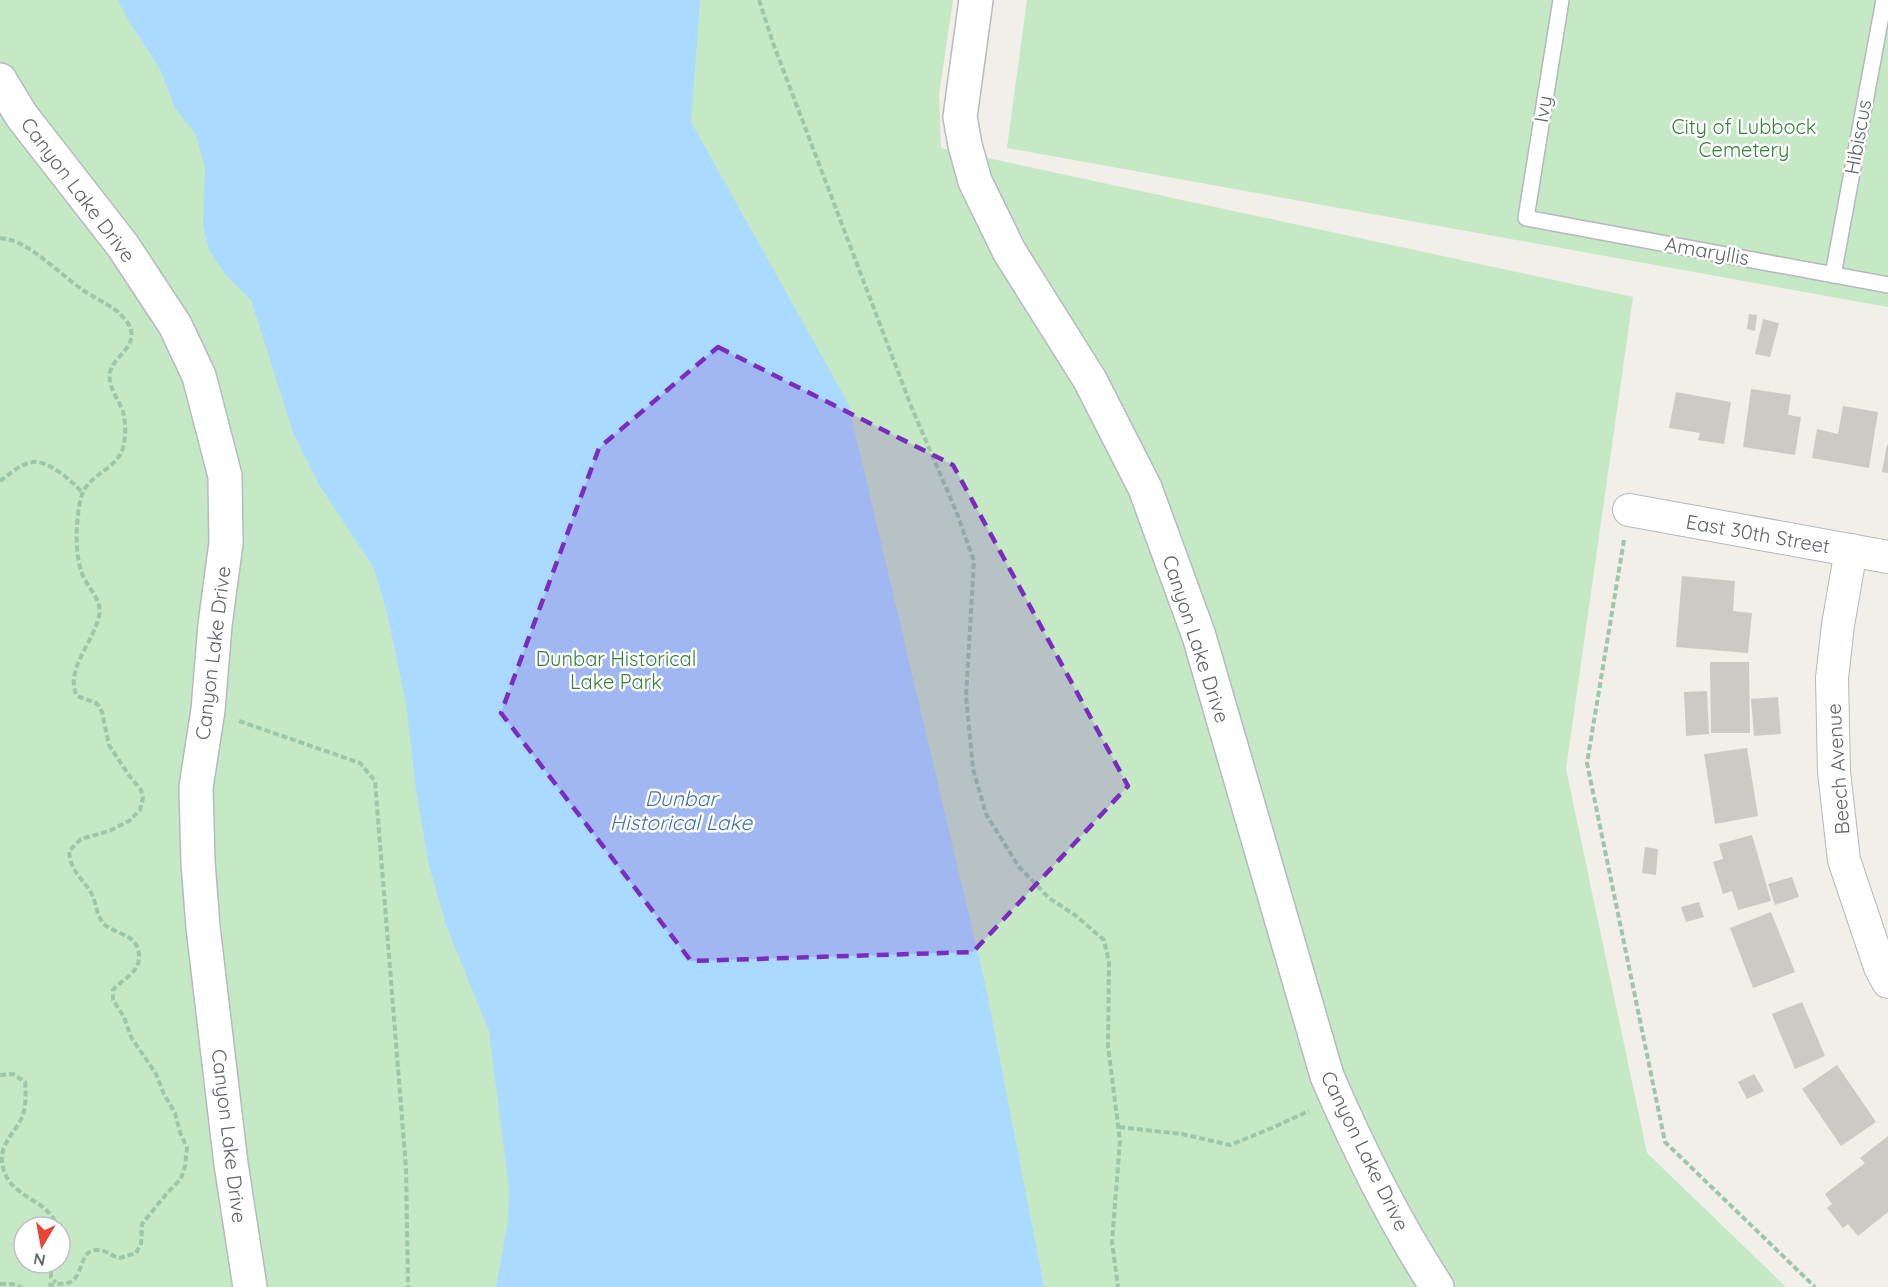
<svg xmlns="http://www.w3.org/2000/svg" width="1888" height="1287" font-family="Quicksand,sans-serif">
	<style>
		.green { fill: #c5e8c5; fill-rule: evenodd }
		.water { fill: #aadaff }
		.building { fill: #cccac5 }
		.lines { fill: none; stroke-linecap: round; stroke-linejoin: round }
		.lane-casing { stroke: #b5b8bc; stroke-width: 18 }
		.street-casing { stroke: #b5b8bc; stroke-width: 34 }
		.secondary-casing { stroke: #b6babf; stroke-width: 36 }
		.path { stroke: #9cc7a9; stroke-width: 4; stroke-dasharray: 6 3; stroke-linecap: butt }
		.lane { stroke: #fff; stroke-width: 15 }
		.street { stroke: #fff; stroke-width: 32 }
		.secondary { stroke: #fff; stroke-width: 33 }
		.marked { fill: #7b2cbf; fill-opacity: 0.2; stroke: #7b2cbf; stroke-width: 4.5; stroke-dasharray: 12 8; stroke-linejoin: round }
		.labels { text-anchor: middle; stroke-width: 5; stroke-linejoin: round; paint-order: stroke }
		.street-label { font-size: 20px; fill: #5f6368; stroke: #fff }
		.park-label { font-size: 20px; fill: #348238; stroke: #fff }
		.water-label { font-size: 21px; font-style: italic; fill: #4174aa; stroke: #fff }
	</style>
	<rect width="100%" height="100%" fill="#f1efe8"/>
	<g class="green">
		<path d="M 0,0 L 953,0 L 939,94 L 941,148 L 1633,297 L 1566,769 L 1647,1153 L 1786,1287 L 0,1287 ZM 24,1227 L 60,1227 L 60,1263 L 24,1263 Z"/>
		<polygon points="1027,0 1888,0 1888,307 1007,148"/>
	</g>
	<polygon class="water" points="118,0 700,0 691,122 848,403 985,983 1044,1287 496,1287 508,1222 509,1189 489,1031 446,925 429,865 416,790 406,703 387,613 374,568 318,483 294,435 251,300 225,274 210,252 203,227 205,167 196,135 175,108 160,69 127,18"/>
	<g class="building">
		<polygon points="1749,314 1757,315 1755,331 1747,329"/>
		<polygon points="1763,319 1779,323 1770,357 1755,354"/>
		<polygon points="1751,389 1791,395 1788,415 1801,417 1795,455 1743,447"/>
		<polygon points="1676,392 1731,402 1724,444 1698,440 1700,433 1669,428"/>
		<polygon points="1843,406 1878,412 1869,468 1812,458 1817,429 1838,434"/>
		<polygon points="1887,445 1888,445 1888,473 1882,472"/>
		<polygon points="1682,576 1735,581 1733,611 1752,613 1748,653 1676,647"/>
		<polygon points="1710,662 1749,662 1750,733 1711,733"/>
		<polygon points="1707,691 1709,734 1686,736 1684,692"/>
		<polygon points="1778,697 1781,734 1754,736 1751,699"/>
		<polygon points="1747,748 1758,816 1715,824 1704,754"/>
		<polygon points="1752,835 1771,901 1738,910 1732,891 1723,894 1713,862 1723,859 1719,844"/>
		<polygon points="1645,847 1658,849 1656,875 1642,873"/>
		<polygon points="1792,877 1799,897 1775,905 1768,884"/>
		<polygon points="1699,902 1704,917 1686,922 1681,907"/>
		<polygon points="1771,912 1795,972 1753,988 1730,928"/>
		<polygon points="1802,1002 1825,1056 1795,1069 1772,1014"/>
		<polygon points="1837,1065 1876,1122 1841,1146 1802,1089"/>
		<polygon points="1754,1074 1764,1091 1747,1099 1738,1082"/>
		<polygon points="1888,1136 1888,1212 1858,1236 1848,1224 1843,1228 1827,1208 1832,1204 1825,1194 1865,1163 1860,1158"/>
	</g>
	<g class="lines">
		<g class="lane-casing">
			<g id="lane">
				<polyline points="1561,0 1526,218 1888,285"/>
				<polyline points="1833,275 1884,0"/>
			</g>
		</g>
		<g class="street-casing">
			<g id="street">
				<polyline points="1629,510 1888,557"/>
				<polyline points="1851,550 1838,625 1832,678 1834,772 1844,860 1880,967 1888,982"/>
			</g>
		</g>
		<g class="secondary-casing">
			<g id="secondary">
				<path d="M 976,0 L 960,117 L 965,145 L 975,181 L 1009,251 L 1090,380 L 1145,488 L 1199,636 L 1327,1076 C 1358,1148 1394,1221 1437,1287"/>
				<polyline points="0,80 21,115 123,246 175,325 199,376 225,476 226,543 215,625 208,710 196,787 198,862 203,927 231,1164 250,1287"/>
			</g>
		</g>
		<g class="path">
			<polyline points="759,0 773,43 911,406 956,511 974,561 966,696 973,769 986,814 1019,867 1049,898 1075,915 1104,940 1109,962 1108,1046 1120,1141 1112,1242 1118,1287"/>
			<path d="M 0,238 C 9,239 18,242 26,247 C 45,258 62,275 80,288 C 92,297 107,303 118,312 C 123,317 130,324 131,330 C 135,347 116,356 111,369 C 105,384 119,399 123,412 C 126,423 126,437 123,448 C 117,467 97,472 86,487 C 79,496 78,515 77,526 C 76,541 77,557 81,571 C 86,587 103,599 99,616 C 94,642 64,670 77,696 L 96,703 L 99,706 L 102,712 L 109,745 L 128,774 L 141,790 L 143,798 L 140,810 L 129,821 L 109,831 L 81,839 L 69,851 C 70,870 81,877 90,891 C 97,901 95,916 105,925 C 118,935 140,935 139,958 C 138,974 121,980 113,990 L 113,1000 L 124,1017 L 131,1037 L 156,1074 L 164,1094 L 175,1113 L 180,1132 L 187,1148 L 185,1166 L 181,1179 L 167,1193 L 142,1224 L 141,1244 L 136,1253 L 120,1258 C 112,1257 107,1250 98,1250 C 80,1249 84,1271 73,1280 C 66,1287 54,1281 46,1287"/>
			<path d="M 0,481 C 10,474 20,464 33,462 C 48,460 74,482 83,494"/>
			<polyline points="1624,540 1587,763 1665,1142 1815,1287"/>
			<polyline points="239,721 360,763 375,781 406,1168 408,1287"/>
			<path d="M 0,1075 L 13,1074 L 25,1082 C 26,1093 26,1104 23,1115 C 17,1131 0,1143 2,1161 C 5,1199 49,1197 57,1227"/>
			<polyline points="1119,1127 1182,1134 1230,1145 1272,1128 1309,1111"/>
			<polyline points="51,1263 51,1277 56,1282"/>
			<polyline points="0,1284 12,1284 21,1287"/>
		</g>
		<use href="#lane" class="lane"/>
		<use href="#street" class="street"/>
		<use href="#secondary" class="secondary"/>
	</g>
	<path class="marked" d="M 718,347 L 953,465 L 1128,786 L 973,952 L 691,961 L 501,713 L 599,448 Z"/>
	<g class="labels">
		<g class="street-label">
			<text transform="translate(1543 109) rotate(-81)" y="7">Ivy</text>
			<text transform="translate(1858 137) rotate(-80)" y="7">Hibiscus</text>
			<text transform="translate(78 190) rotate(53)" y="7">Canyon Lake Drive</text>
			<text transform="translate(1707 251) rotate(10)" y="7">Amaryllis</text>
			<text transform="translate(1758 534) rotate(10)" y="7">East 30th Street</text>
			<text transform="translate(1196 639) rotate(72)" y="7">Canyon Lake Drive</text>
			<text transform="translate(213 653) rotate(-83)" y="7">Canyon Lake Drive</text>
			<text transform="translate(1838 769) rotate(-94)" y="7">Beech Avenue</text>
			<text transform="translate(229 1136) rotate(83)" y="7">Canyon Lake Drive</text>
			<text transform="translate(1365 1151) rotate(64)" y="7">Canyon Lake Drive</text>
		</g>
		<g class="park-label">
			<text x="1744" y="134">City of Lubbock<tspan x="1744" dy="23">Cemetery</tspan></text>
			<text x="616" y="666">Dunbar Historical<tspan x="616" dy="23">Lake Park</tspan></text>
		</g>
		<g class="water-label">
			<text x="681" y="806">Dunbar<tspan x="681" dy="24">Historical Lake</tspan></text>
		</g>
	</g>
	<g transform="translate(42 1245) rotate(190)"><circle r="28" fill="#ffffff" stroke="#bfc1c3" stroke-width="1.5"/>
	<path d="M0-4.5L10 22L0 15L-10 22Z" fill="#ea4335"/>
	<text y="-9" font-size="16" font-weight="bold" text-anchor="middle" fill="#5f6368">N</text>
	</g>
</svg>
